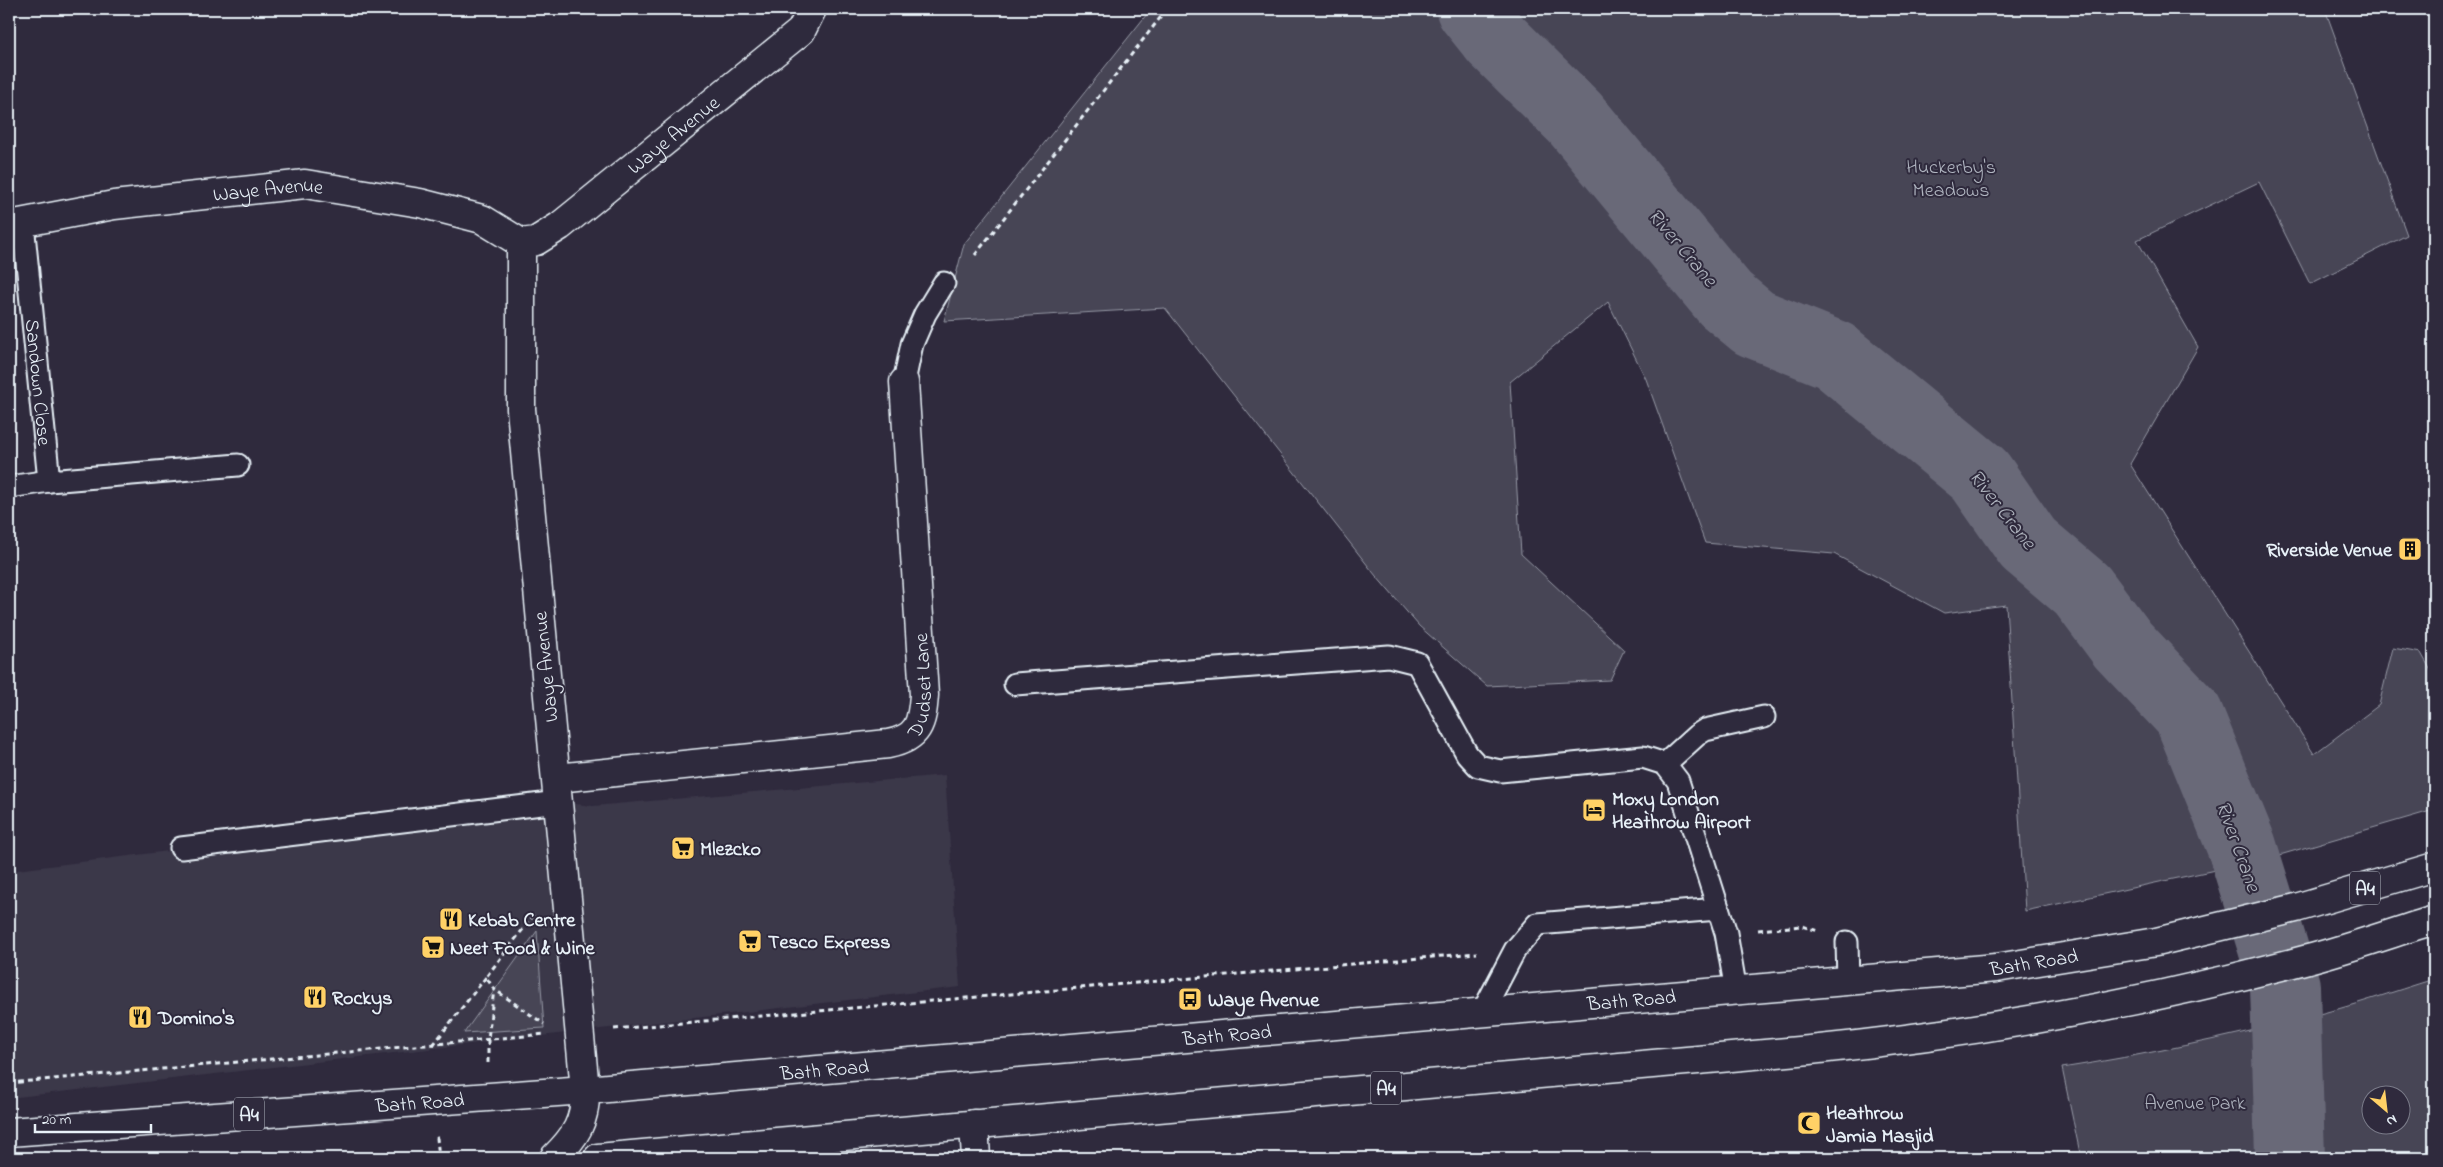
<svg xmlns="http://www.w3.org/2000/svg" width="2443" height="1167" font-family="'Indie Flower',sans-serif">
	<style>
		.built { fill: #3b3749 }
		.green { fill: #464455; stroke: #979aa6; fill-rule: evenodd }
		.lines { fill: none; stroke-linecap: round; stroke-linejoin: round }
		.river { stroke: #696978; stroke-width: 70 }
		.lane-casing { stroke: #e8f1f8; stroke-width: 25 }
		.street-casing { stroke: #e8f1f8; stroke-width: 31 }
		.secondary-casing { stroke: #e8f1f8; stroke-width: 31 }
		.highway-casing { stroke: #e8f1f8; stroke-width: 31 }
		.path { stroke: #e8f1f8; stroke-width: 3; stroke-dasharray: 5 4; stroke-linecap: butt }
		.lane { stroke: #2f2a3d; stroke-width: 21 }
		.street { stroke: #2f2a3d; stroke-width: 28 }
		.secondary { stroke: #2f2a3d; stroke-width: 28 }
		.highway { stroke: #2f2a3d; stroke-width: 28 }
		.labels { text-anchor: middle; stroke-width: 4; stroke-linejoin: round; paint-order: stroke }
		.shield { fill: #2f2a3d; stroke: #b0b5c0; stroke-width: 1 }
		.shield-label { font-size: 19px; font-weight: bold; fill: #e8f1f8 }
		.street-label { font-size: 20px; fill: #e8f1f8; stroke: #2f2a3d }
		.park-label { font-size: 20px; fill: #afb4bf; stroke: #2f2a3d }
		.poi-label { font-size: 20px; font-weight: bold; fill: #e8f1f8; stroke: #2f2a3d; text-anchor: start }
		.water-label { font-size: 21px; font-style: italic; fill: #afb4be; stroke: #2f2a3d }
	</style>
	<rect width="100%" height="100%" fill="#2f2a3d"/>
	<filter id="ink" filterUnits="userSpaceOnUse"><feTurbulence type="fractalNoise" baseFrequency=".02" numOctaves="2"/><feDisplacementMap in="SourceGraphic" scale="10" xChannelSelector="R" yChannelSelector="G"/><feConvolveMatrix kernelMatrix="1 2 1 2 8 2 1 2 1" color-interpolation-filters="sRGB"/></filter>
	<g filter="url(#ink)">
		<polygon class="built" points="945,775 960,987 9,1098 9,871 558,802 593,806"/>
		<g class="green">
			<polygon points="1151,9 2325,9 2407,235 2310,284 2259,182 2137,240 2198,347 2130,464 2314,754 2379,705 2393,648 2421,653 2434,676 2434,810 2266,859 2025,911 2006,605 1944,613 1834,554 1705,543 1646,379 1608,302 1510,382 1521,554 1624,650 1610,680 1487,686 1419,626 1376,576 1165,308 944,321 964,244"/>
			<polygon points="537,931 544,1028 464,1033"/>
			<path d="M 2434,979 L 2434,1158 L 2081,1158 L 2062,1068 C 2144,1055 2226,1038 2307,1017 C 2350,1007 2392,992 2434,979 ZM 2400,1094 L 2400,1124 L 2370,1124 L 2370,1094 Z"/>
		</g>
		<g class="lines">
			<polyline class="river" points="1471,9 1495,39 1575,118 1725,299 1754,323 1834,355 1980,475 2028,544 2082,590 2123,645 2188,714 2242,847 2285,986 2290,1158"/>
			<g class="lane-casing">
				<g id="lane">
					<path id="s1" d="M 23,223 L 49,481"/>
					<polyline points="904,382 912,344 925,314 944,283"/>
					<polyline points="9,487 49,481 238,465"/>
					<polyline points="1015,684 1389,656 1417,663 1467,754 1478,766 1500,771 1643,757 1665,764 1678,781 1726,933 1736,991"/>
					<polyline points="1665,764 1697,735 1705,730 1764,717"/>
					<polyline points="181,848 558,802"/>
					<polyline points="1847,942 1848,981"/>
					<polyline points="1482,1013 1515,950 1537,924 1718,909"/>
				</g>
			</g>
			<g class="street-casing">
				<g id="street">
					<path id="s2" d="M 9,225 L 114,205 L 305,184 L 420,203 L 482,219 L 521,243"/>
					<path id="s3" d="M 557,778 L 888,744 C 919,738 922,723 924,695 L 904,382"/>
					<path id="s4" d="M 585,1090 L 521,409 L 521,243 L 536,241 L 560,226 L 801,31 L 812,9"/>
				</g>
			</g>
			<g class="secondary-casing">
				<polyline id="secondary" points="974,1124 976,1158"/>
			</g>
			<g class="highway-casing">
				<g id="highway">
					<path id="s5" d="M 9,1132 L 585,1090 L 1996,968 L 2156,942 L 2296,908 L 2434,867"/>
					<path d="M 554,1158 C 575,1137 586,1122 585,1090"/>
					<path d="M 598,1158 L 1810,1050 C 1980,1033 2143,1003 2308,959 C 2350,948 2392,933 2434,920"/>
				</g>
			</g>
			<g class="path">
				<polyline points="975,255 1167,9"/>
				<polyline points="534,915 486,977 494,989 544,1024"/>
				<polyline points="1758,930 1802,926 1818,931"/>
				<polyline points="614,1029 1477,953"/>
				<polyline points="433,1045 486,977"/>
				<polyline points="488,1063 488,1039 494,989"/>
				<polyline points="9,1083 546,1034"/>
				<polyline points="438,1138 437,1138 439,1158"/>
			</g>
			<use href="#lane" class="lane"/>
			<use href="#street" class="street"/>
			<use href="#secondary" class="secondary"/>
			<use href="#highway" class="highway"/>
		</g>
	</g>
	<defs>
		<g id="building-square" transform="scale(1.25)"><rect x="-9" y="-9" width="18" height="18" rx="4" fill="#ffd166" stroke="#2f2a3d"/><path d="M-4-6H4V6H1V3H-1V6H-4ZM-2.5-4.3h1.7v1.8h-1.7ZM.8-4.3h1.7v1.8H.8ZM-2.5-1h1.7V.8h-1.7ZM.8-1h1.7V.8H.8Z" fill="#111"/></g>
		<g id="hotel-square" transform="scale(1.25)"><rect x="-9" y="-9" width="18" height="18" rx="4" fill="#ffd166" stroke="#2f2a3d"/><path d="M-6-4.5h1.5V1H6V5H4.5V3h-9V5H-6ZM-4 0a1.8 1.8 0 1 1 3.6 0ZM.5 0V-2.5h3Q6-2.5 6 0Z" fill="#111"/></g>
		<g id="supermarket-square" transform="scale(1.25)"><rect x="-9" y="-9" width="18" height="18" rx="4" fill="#ffd166" stroke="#2f2a3d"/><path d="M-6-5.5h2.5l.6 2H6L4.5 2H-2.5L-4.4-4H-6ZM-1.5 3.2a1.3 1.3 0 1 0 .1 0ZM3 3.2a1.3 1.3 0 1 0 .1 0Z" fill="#111"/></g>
		<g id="restaurant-square" transform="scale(1.25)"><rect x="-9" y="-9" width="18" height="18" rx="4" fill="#ffd166" stroke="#2f2a3d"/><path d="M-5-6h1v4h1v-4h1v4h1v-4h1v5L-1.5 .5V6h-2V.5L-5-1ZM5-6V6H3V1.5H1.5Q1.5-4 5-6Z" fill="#111"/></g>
		<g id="bus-square" transform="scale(1.25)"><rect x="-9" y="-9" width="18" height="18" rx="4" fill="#ffd166" stroke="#2f2a3d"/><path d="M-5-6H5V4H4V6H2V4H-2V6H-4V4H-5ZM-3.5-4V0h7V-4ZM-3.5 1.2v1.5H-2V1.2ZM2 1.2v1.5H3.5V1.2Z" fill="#111"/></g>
		<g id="mosque-square" transform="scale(1.25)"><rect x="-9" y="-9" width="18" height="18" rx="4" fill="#ffd166" stroke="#2f2a3d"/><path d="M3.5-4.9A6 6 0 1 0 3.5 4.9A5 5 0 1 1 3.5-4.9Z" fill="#111"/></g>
	</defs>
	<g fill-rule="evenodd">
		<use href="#building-square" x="2410" y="549"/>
		<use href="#hotel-square" x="1594" y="810"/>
		<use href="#supermarket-square" x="683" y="848"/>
		<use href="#restaurant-square" x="451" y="919"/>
		<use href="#supermarket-square" x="750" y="941"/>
		<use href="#supermarket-square" x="433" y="947"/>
		<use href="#restaurant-square" x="315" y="997"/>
		<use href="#bus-square" x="1190" y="999"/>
		<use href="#restaurant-square" x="140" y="1017"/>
		<use href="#mosque-square" x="1809" y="1123"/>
	</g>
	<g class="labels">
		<g class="shield">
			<rect x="2350" y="871.5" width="30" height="33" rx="4"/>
			<rect x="1371" y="1071.5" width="30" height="33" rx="4"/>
			<rect x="234" y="1097.5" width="30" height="33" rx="4"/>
		</g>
		<g class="shield-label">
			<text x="2365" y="895">A4</text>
			<text x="1386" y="1095">A4</text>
			<text x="249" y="1121">A4</text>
		</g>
		<g class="street-label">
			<text dy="7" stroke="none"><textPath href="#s4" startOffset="1039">Waye Avenue</textPath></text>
			<text dy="7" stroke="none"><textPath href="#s2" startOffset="262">Waye Avenue</textPath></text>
			<text dy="7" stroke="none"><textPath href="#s1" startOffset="160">Sandown Close</textPath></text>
			<text transform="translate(545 667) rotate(-96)" y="7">Waye Avenue</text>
			<text dy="7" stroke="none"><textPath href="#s3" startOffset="410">Dudset Lane</textPath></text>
			<text dy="7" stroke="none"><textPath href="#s5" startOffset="2032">Bath Road</textPath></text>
			<text dy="7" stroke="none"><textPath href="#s5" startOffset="1628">Bath Road</textPath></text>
			<text dy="7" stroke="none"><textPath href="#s5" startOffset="1222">Bath Road</textPath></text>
			<text dy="7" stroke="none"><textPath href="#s5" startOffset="818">Bath Road</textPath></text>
			<text dy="7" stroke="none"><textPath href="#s5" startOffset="412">Bath Road</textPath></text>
		</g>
		<g class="park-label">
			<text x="1951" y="173">Huckerby's<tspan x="1951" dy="23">Meadows</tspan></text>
			<text x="2195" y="1109">Avenue Park</text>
		</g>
		<g class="poi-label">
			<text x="2392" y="556" text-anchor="end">Riverside Venue</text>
			<text x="1612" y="805">Moxy London<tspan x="1612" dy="23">Heathrow Airport</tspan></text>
			<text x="700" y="855">Mlezcko</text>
			<text x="468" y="926">Kebab Centre</text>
			<text x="768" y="948">Tesco Express</text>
			<text x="450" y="954">Neet Food &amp; Wine</text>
			<text x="332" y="1004">Rockys</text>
			<text x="1208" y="1006">Waye Avenue</text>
			<text x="158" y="1024">Domino's</text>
			<text x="1826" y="1119">Heathrow<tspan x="1826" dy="23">Jamia Masjid</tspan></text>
		</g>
		<g class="water-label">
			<text transform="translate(1683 247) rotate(50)" y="7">River Crane</text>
			<text transform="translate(2003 509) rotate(52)" y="7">River Crane</text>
			<text transform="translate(2239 846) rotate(70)" y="7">River Crane</text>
		</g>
	</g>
	<rect width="2443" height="1167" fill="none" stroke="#2f2a3d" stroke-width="30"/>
	<rect x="15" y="15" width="2413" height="1137" fill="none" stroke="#e8f1f8" stroke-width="2" filter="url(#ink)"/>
	<g transform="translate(2386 1110) rotate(152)"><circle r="24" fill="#2f2a3d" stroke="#797a88"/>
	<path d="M0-4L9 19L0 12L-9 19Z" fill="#ffd166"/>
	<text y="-8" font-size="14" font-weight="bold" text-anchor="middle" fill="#e8f1f8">N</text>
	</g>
	<path d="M35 1124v8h116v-8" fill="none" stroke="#e8f1f8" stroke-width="2.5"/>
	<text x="42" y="1124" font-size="15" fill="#e8f1f8" stroke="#2f2a3d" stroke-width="4" paint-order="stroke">20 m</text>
</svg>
